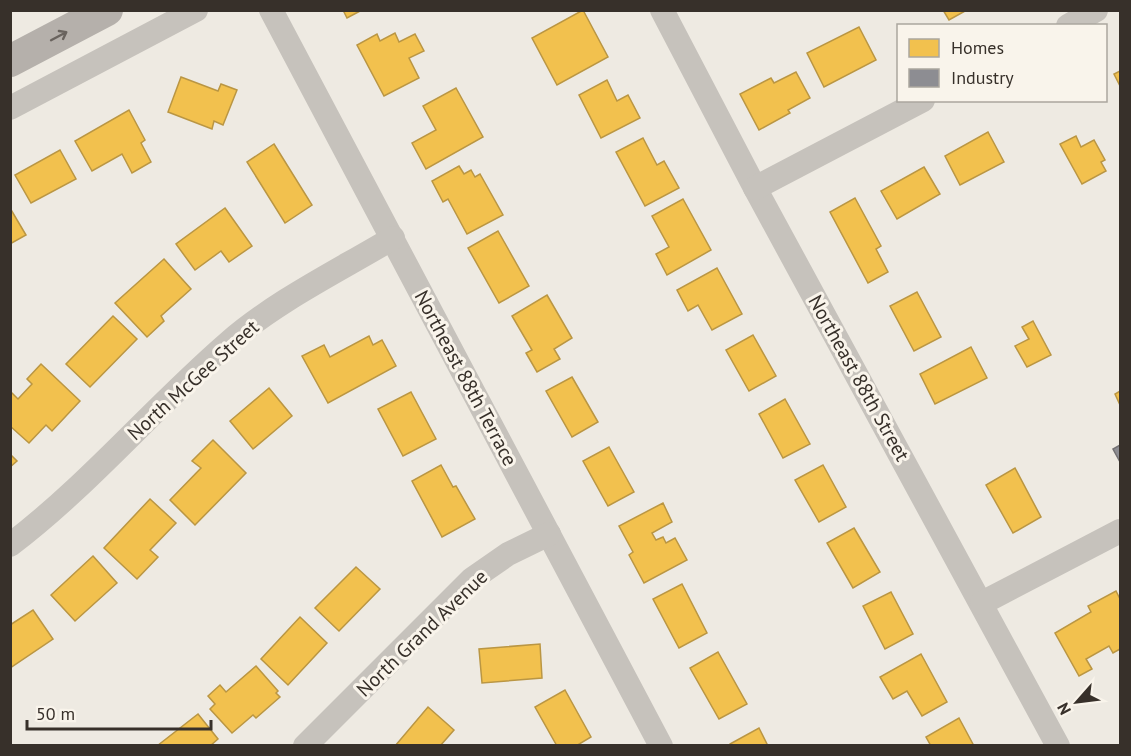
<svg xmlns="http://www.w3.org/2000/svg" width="1131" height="756" font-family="'PT Sans',sans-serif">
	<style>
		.homes { fill: #f2c14e; stroke: #ba9643; stroke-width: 1.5 }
		.industry { fill: #8d8d92; stroke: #737173; stroke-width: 1.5 }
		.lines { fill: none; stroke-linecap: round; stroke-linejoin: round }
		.minor { stroke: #c6c2bc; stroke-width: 24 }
		.major { stroke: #b5b0ab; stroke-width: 32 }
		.oneway { stroke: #69635e }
		.labels { text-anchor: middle; stroke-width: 6; stroke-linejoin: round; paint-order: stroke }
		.street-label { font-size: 20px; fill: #37302a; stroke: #f9f4eb }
	</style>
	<rect width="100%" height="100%" fill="#eeeae2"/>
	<g class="homes">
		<polygon points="343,10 362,10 347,18"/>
		<polygon points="583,10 608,57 557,85 532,38"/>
		<polygon points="943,10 967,10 949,20"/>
		<polygon points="859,27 876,60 824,87 807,53"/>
		<polygon points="395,33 399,42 415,34 424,51 409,58 419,78 384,96 357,45 377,34 380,41"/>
		<polygon points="1120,71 1120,86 1114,74"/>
		<polygon points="796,72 810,98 788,110 790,113 759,130 740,94 771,78 774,83"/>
		<polygon points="181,77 218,91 221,84 237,90 223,125 214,121 212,129 168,112"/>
		<polygon points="607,80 617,101 628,95 640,118 601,138 579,95"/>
		<polygon points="456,88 483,137 426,169 412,143 436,130 423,106"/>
		<polygon points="129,110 145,140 141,143 151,162 132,173 122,154 92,171 75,141"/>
		<polygon points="988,132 1004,162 960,185 945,156"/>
		<polygon points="1076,136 1081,147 1094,140 1105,160 1101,162 1106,171 1082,184 1060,144"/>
		<polygon points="643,138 657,165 664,161 679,188 645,206 616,152"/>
		<polygon points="274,144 312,205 285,223 247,162"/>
		<polygon points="60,150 76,179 31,203 15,175"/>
		<polygon points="459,166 464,174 471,170 475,177 480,174 503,215 467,234 448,199 443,202 432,181"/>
		<polygon points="924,167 940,194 897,219 881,191"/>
		<polygon points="855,198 881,246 876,249 888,272 868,283 830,212"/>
		<polygon points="683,199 711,250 667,275 656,254 669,247 652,216"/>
		<polygon points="10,208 26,235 10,244"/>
		<polygon points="225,208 252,246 229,262 221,251 195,270 176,244"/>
		<polygon points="498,231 529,286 499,303 468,248"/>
		<polygon points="164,259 191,289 161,316 164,321 147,337 115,303"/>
		<polygon points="717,268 742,314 712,330 698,305 688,311 677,290"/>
		<polygon points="917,292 941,337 914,351 890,306"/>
		<polygon points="547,295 572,338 554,349 560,359 537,372 526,353 532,350 512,316"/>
		<polygon points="113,316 137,339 90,387 66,364"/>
		<polygon points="1033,321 1051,355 1027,367 1015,346 1029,339 1022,327"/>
		<polygon points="753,335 776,376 749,391 726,350"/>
		<polygon points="369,336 373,345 382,340 396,366 328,403 302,356 324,345 330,357"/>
		<polygon points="971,347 987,378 935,404 920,374"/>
		<polygon points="41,364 80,401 52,431 46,425 29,443 10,426 10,391 18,399 32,384 27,379"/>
		<polygon points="572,377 598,422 572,437 546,391"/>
		<polygon points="269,388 292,416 253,449 230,421"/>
		<polygon points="1120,391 1120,405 1115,394"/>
		<polygon points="411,392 436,439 403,456 378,409"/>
		<polygon points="785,399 810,444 783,458 759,414"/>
		<polygon points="213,440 246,473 195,525 170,500 201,468 192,461"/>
		<polygon points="609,447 634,492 608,506 583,461"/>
		<polygon points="10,454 17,461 10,467"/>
		<polygon points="441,465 453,487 456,486 475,519 442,537 412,481"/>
		<polygon points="823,465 846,507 819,522 795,480"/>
		<polygon points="1015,468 1041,517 1013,533 986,485"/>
		<polygon points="150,499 176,523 150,550 158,557 137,579 104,548"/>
		<polygon points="663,503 672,522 652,533 656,540 663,537 666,543 675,538 687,560 644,583 629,555 633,552 619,526"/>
		<polygon points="854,528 880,572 853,588 827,543"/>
		<polygon points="93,556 117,583 75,621 51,595"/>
		<polygon points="356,567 380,589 339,631 315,608"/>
		<polygon points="682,584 707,633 679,648 653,599"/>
		<polygon points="1116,591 1120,599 1120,649 1113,653 1109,646 1086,659 1092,669 1079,676 1055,633 1091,612 1088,606"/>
		<polygon points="891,592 913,634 885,649 863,606"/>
		<polygon points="33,610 53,639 10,668 10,625"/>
		<polygon points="300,617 327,643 288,685 261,659"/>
		<polygon points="540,644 542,678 482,683 479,649"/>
		<polygon points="718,652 747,704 719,719 690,668"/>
		<polygon points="921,654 947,702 922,716 907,691 893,699 880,677"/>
		<polygon points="256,666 278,691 276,693 280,697 256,718 253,715 232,733 210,709 215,704 208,696 220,685 226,692"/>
		<polygon points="565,690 591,737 576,746 557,746 535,707"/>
		<polygon points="428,707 454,730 440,746 395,746"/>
		<polygon points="198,714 218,739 210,746 157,746"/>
		<polygon points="959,718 974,746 931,746 926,737"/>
		<polygon points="759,728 768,746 730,746 730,744"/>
	</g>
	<polygon class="industry" points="1120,445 1120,462 1113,449"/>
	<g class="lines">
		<g class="minor">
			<polyline points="271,10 661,746"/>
			<polyline points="662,10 755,188 1058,746"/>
			<polyline points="1068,26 1096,10"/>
			<polyline points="10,108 196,10"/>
			<polyline points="755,188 923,100"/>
			<path d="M 10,545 C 89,485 153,408 228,343 C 276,301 338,271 393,238"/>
			<polyline points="982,603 1120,531"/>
			<polyline points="305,746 472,579 508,554 549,534"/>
		</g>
		<polyline class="major" points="10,61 107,10"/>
	</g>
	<defs><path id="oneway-shaft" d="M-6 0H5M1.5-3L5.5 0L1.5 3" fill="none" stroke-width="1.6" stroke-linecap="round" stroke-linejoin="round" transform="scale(1.5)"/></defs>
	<use class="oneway" href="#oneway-shaft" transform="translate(59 36) rotate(-28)"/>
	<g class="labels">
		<g class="street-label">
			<text transform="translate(466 378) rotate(62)" y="7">Northeast 88th Terrace</text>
			<text transform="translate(859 378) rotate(61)" y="7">Northeast 88th Street</text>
			<text transform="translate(193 380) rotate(-42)" y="7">North McGee Street</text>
			<text transform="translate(422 633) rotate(-44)" y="7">North Grand Avenue</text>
		</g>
	</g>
	<rect width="1131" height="756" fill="none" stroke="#37302a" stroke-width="24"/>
	<rect x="897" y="24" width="210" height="78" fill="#f9f4eb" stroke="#aba69e" stroke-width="1.5"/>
	<rect x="909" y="39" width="30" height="18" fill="#f2c14e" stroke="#aba69e" stroke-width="1.5"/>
	<text x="951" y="54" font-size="18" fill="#37302a">Homes</text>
	<rect x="909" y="69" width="30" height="18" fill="#8d8d92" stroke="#aba69e" stroke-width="1.5"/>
	<text x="951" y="84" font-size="18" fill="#37302a">Industry</text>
	<g transform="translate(1077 702) rotate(242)" stroke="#f9f4eb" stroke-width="4.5" paint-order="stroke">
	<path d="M0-4.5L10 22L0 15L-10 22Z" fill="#37302a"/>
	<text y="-9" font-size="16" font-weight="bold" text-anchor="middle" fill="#37302a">N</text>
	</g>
	<path d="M27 720v9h184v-9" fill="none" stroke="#37302a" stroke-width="3"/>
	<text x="36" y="720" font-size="18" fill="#37302a" stroke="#f9f4eb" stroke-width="4.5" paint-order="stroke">50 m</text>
</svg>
